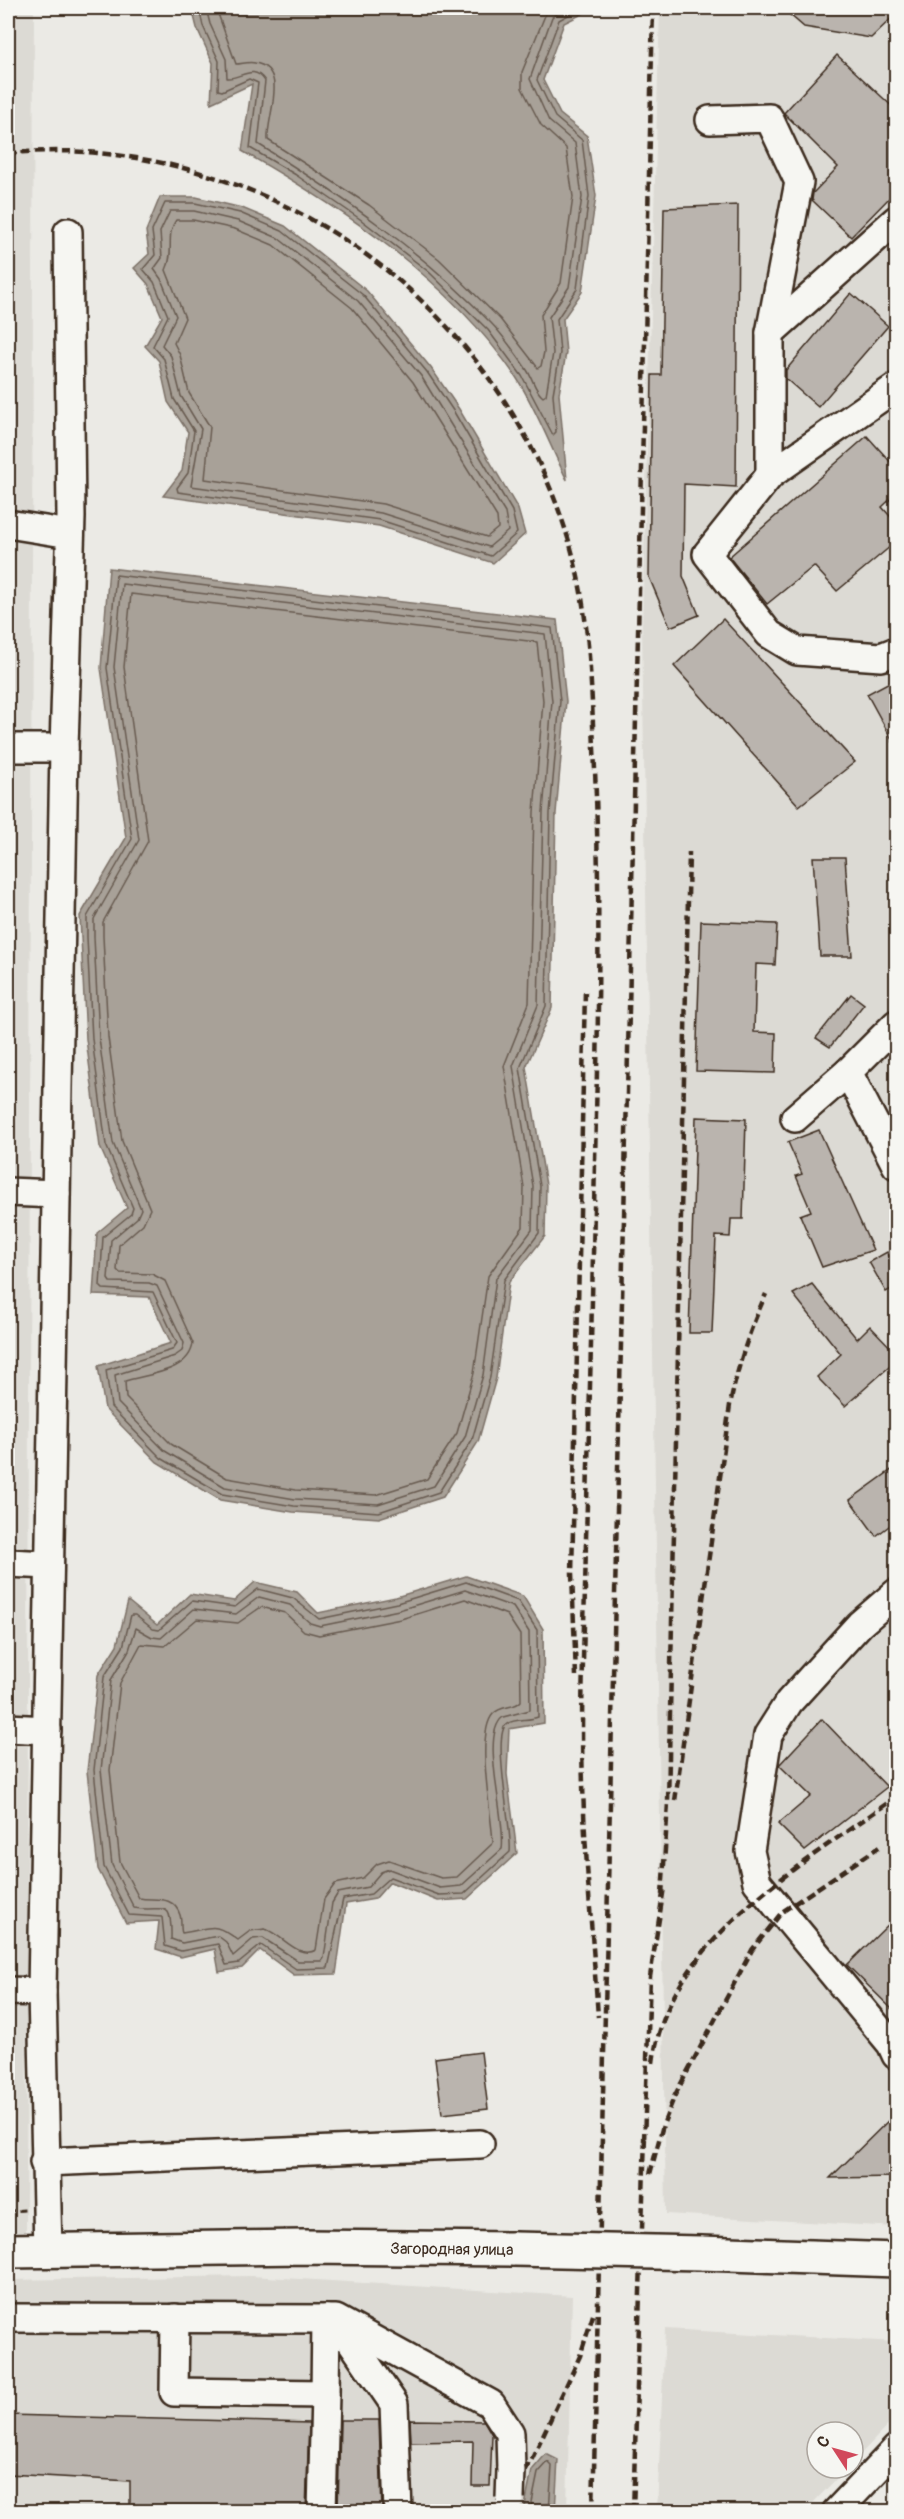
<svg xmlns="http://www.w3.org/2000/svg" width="904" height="2519" font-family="Pangolin,sans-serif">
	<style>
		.built { fill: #dcdad4 }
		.water { fill: #a8a198; stroke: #7c7167; stroke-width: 1.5 }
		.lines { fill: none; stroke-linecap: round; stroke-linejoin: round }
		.shore { stroke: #675a4f; stroke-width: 1.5 }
		.building { fill: #bab4ae; stroke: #3b2a1e; stroke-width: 1.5 }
		.minor-casing { stroke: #3b2a1e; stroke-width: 32 }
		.major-casing { stroke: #3b2a1e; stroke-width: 38 }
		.path { stroke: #3b2a1e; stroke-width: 3; stroke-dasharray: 6 4.5; stroke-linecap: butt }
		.minor { stroke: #f6f6f2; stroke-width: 27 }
		.major { stroke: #f6f6f2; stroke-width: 33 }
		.rail { stroke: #3b2a1e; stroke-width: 4.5; stroke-dasharray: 9 4.5; stroke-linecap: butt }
		.minor-bridge-casing { stroke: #3b2a1e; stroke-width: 32; stroke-linecap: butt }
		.major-bridge-casing { stroke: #3b2a1e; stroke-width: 38; stroke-linecap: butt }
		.minor-bridge { stroke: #f6f6f2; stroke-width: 27 }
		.major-bridge { stroke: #f6f6f2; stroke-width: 33 }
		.labels { text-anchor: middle; stroke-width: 4.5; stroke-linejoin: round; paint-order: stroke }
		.street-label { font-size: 16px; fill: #3b2a1e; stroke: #f6f6f2 }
	</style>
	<rect width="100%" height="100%" fill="#ebeae5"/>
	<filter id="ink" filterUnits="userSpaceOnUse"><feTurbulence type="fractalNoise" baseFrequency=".0167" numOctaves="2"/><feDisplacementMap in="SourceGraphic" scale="12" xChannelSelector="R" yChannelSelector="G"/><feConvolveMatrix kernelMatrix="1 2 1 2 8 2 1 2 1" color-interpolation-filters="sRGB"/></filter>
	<g filter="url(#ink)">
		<g class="built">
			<polygon points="8,8 34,8 26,2237 8,2238"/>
			<polygon points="660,8 896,8 896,2227 666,2214 642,625"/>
			<polygon points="251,2276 572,2296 567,2511 8,2511 8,2280"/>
			<polygon points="665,2329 896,2342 896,2417 853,2462 853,2432 817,2432 817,2468 847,2468 805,2511 657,2511"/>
		</g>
		<g class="water">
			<path d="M 192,8 L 594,8 L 564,23 L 543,80 L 560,114 L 587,136 L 596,196 L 582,292 L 563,319 L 566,353 L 559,394 L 567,480 C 550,446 536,408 516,377 C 449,279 344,209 242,151 L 252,84 L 211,103 L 213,63 L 197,28 Z"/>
			<polygon points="160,197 196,197 242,208 285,226 367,291 431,368 459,409 518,509 525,534 493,563 379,526 163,496 182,471 188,432 168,402 159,361 145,346 162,317 148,284 134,268 149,254 146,231"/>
			<polygon points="109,568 557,620 566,701 556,813 552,1008 526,1067 546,1185 545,1236 509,1282 496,1378 478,1442 443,1497 379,1518 293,1512 220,1500 157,1462 105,1409 98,1366 171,1343 149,1297 93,1295 97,1233 127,1208 100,1147 86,1039 81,937 80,916 126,838 101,668"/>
			<polygon points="466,1576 523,1596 543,1629 544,1723 509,1729 507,1774 517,1853 467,1899 438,1901 390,1882 375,1899 346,1904 336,1974 294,1975 260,1950 242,1968 219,1972 215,1949 181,1957 156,1949 159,1921 126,1923 98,1869 87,1771 98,1675 117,1645 128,1601 157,1625 190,1594 234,1601 255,1582 297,1592 318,1613 396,1597"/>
			<polygon points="546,2454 558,2460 555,2511 524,2511 532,2470"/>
		</g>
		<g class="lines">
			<g class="shore">
				<polyline points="199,8 203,26 219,61 218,90 222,91 249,79 258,83 250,148 296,175 360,219 429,272 488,330 522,376 553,435 556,432 553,394 560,353 557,319 577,289 589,196 582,140 555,117 537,80 559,20 581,8"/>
				<path d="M 206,8 L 210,24 L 226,59 L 227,78 C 241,79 253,63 265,81 L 258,144 C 342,196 422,251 491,323 C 504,336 516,354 527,370 C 533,379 535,391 543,397 L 546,395 L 553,353 L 549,317 L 569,287 L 582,197 L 575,143 L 549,121 L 530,79 L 552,17 L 565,8"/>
				<path d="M 216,8 L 236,64 C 242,64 249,61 255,63 C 290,69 266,118 268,140 L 369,205 L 439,259 L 500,319 L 538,368 L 541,366 L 544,352 L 541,315 L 561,283 L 573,197 L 566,148 L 541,125 L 522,88 L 522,72 L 548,8"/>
				<polygon points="165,203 195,203 240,213 282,231 363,295 427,372 454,412 512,511 517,533 491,556 380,520 178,492 177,488 188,473 194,431 174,399 164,359 153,346 168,316 154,282 143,269 155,255 152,231"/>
				<polygon points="170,211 194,211 238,221 278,238 358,301 421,376 505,513 508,531 489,547 381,513 191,486 201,429 181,396 171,356 162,345 176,316 161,279 154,269 162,258 160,232"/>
				<path d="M 176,220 L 193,220 L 235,229 L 273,245 L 352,308 L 413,382 L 497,517 L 498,528 L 487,537 L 383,504 L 205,479 L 210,427 L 189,393 L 180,355 L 174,343 L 185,318 L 166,270 C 175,253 165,235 176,220 Z"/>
				<polygon points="116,575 552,628 560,701 550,813 546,1006 520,1068 540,1186 539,1233 504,1280 490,1377 472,1440 439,1492 379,1512 294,1506 222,1494 161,1458 111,1407 106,1370 172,1350 177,1343 153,1292 103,1289 100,1286 103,1237 131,1214 133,1208 106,1145 92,1039 87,937 87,917 132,839 107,668"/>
				<polygon points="122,584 545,634 552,701 543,812 538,1005 513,1066 533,1186 532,1230 496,1278 483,1375 465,1437 434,1486 378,1504 295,1499 225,1487 165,1451 118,1403 115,1375 175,1356 182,1351 184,1343 157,1286 149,1283 110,1282 108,1279 111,1240 137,1218 141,1209 113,1143 99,1038 94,937 94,919 139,840 114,667"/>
				<path d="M 131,594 L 537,642 L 543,701 L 534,812 L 529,1003 L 504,1066 L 524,1187 L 523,1227 L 488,1276 L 474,1373 L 457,1433 L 427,1479 L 376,1495 L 296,1490 L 227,1478 L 171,1444 L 126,1398 L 125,1381 C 148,1374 190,1372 193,1343 L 165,1281 L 152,1274 L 120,1273 L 117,1270 L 119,1245 L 143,1224 L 150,1209 L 122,1141 L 108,1037 L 103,936 L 103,922 L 148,841 L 124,667 Z"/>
				<path d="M 466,1582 L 518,1601 L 537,1630 L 538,1717 C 529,1721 515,1718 507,1724 C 491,1733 513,1831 510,1852 L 464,1894 L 439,1895 L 390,1877 L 371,1894 L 343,1899 L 328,1968 L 296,1969 L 261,1945 L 239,1963 L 226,1965 L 218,1944 L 181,1951 L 165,1946 L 162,1917 L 129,1915 L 104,1867 L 94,1770 L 104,1677 L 123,1647 L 131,1615 L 135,1615 L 153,1629 L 159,1630 L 192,1601 L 235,1607 L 258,1589 L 293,1598 L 319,1619 L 397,1603 Z"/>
				<path d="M 465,1590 L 513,1607 L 529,1632 L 530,1710 L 503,1717 C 479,1735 507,1820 502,1849 L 461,1886 L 440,1888 L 389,1869 L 381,1872 L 368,1887 L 338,1893 L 332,1903 L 324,1958 L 322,1961 L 298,1961 L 263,1938 L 253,1939 L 233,1956 L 226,1942 L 218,1936 L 182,1943 L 171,1939 C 172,1896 164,1913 134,1908 L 112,1865 L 101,1770 L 111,1680 L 129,1650 L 136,1628 L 152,1637 L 161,1638 L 194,1609 L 236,1614 L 259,1597 L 290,1605 L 310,1623 L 320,1626 L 399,1610 Z"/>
				<path d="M 465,1599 L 507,1615 L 520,1635 L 521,1701 C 515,1709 501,1705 493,1714 C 475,1734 492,1816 493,1843 L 457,1877 L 441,1878 L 389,1860 L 377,1864 L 363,1878 L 335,1884 L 324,1899 L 316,1950 C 298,1960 282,1934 265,1929 L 250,1931 L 238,1940 C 212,1920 212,1929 182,1933 C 180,1928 182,1921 180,1915 C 173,1894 154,1901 139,1898 L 120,1862 L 110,1770 L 120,1683 L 141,1644 L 165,1646 L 197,1619 L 238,1623 L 261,1607 L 285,1613 L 304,1631 L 319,1635 L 401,1619 Z"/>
				<polyline points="530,2512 538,2473 548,2462 552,2466 549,2512"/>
			</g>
		</g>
		<g class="building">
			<polygon points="782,8 897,8 897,13 871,38 804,27"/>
			<polygon points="837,55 897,111 897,190 851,237 812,200 813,193 838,167 784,113"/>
			<polygon points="738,205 736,487 684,484 683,576 699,615 670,627 649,577 652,375 661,375 664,208"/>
			<polygon points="851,293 888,326 818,407 786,379 786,370"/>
			<polygon points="867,436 897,469 897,493 882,507 897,524 897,541 837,591 814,566 767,604 729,557"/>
			<polygon points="723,619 855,762 799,806 674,666"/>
			<polygon points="897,678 897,749 867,694"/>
			<polygon points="813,857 845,857 852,956 820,956"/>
			<polygon points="701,921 777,924 775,965 756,964 754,1032 776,1033 775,1073 696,1071"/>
			<polygon points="851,994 864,1004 830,1047 816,1038"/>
			<polygon points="696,1117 746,1119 743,1219 731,1219 730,1237 716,1236 712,1333 689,1333"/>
			<polygon points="819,1130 873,1250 822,1267 800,1215 811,1211 796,1176 802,1174 788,1142"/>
			<polygon points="887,1252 897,1269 897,1286 886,1292 869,1262"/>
			<polygon points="812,1284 857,1339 870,1326 897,1354 897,1360 845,1406 817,1377 841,1354 793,1294"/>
			<polygon points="897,1466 897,1520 876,1536 850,1500"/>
			<polygon points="822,1719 887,1787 805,1851 778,1824 811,1796 779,1765"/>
			<polygon points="897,1916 897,2014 847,1965"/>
			<polygon points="481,2052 488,2109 442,2114 435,2058"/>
			<polygon points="897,2112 897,2177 830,2178"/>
			<polygon points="8,2415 309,2423 306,2511 130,2511 130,2481 8,2474"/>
			<polygon points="340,2420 379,2420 382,2511 338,2511"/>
			<polygon points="410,2420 484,2421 492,2435 490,2486 472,2486 473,2441 411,2442"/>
		</g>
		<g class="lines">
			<g class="minor-casing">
				<g id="minor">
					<polyline points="710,120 769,118 799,182 770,333"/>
					<polyline points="896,220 770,333 770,475 896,387"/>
					<polyline points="770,475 707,554 769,634 797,651 881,657 896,651"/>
					<polyline points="8,524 70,534"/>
					<polyline points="8,748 64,748"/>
					<polyline points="896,1024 848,1072 896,1165"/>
					<polyline points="795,1118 848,1072"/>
					<polyline points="8,1192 56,1194"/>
					<polyline points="8,1563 49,1565"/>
					<polyline points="896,1593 860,1624 789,1702 768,1735 750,1851 757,1882 891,2044 896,2055"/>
					<polyline points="8,1728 47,1730"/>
					<polyline points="8,1991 42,1992"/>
					<polyline points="44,2162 480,2144"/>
					<polyline points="48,2251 42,1992 64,748 71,517 68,232"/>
					<polyline points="8,2318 336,2319 491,2404 510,2433 511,2470"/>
					<polyline points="175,2318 174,2392 325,2394 326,2319"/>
					<polyline points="340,2325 394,2404 398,2512"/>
					<polyline points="322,2512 325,2394"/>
					<polyline points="836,2512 896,2449"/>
				</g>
			</g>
			<g class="major-casing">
				<g id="major">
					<path id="s1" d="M 8,2251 L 304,2247 L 514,2249"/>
					<polyline points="701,2253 896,2260"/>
				</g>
			</g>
			<polyline class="path" points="8,2211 26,2210"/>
			<use href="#minor" class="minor"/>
			<use href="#major" class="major"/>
			<g class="rail">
				<path d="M 8,153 C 37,151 67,150 97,153 C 317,173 504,327 568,538 C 589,606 591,678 594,748 C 600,871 599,993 596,1115 C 593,1256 590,1398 586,1539 C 585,1620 580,1702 583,1784 C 585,1861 593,1939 598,2017"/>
				<polyline points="576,1676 572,1574 585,990"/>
				<path d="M 675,1801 L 730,1405 C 738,1365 749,1331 766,1294"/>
				<polyline points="662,1895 668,1803 689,852"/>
				<path d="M 653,2063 C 667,1940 806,1862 896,1797"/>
				<polyline points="644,2141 650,1977 664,1887"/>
				<polyline points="650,2174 663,2125 675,2095 752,1950 782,1912 879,1847"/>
				<polyline points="489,2512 530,2463 580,2356 594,2312"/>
				<polyline points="593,2512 653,8"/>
				<polyline points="633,2512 645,2135"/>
			</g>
			<g class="minor-bridge-casing">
				<polyline id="minor-bridge" points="510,2498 511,2470"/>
			</g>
			<g class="major-bridge-casing">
				<polyline id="major-bridge" points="514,2249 701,2253"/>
			</g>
			<use href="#minor-bridge" class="minor-bridge"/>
			<use href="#major-bridge" class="major-bridge"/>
		</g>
	</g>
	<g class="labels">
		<g class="street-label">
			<text dy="6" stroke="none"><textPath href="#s1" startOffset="444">Загородная улица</textPath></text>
		</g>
	</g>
	<rect width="904" height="2519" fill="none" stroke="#f6f6f2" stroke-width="30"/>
	<rect x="15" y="15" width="874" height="2489" fill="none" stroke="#3b2a1e" stroke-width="2" filter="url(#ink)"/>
	<g transform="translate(835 2450) rotate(306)"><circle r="28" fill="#f6f6f2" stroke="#aba49d" stroke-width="1.5"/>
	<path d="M0-4.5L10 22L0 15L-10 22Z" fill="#d1495b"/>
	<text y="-9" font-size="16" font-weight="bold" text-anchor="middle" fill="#3b2a1e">С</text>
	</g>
</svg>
